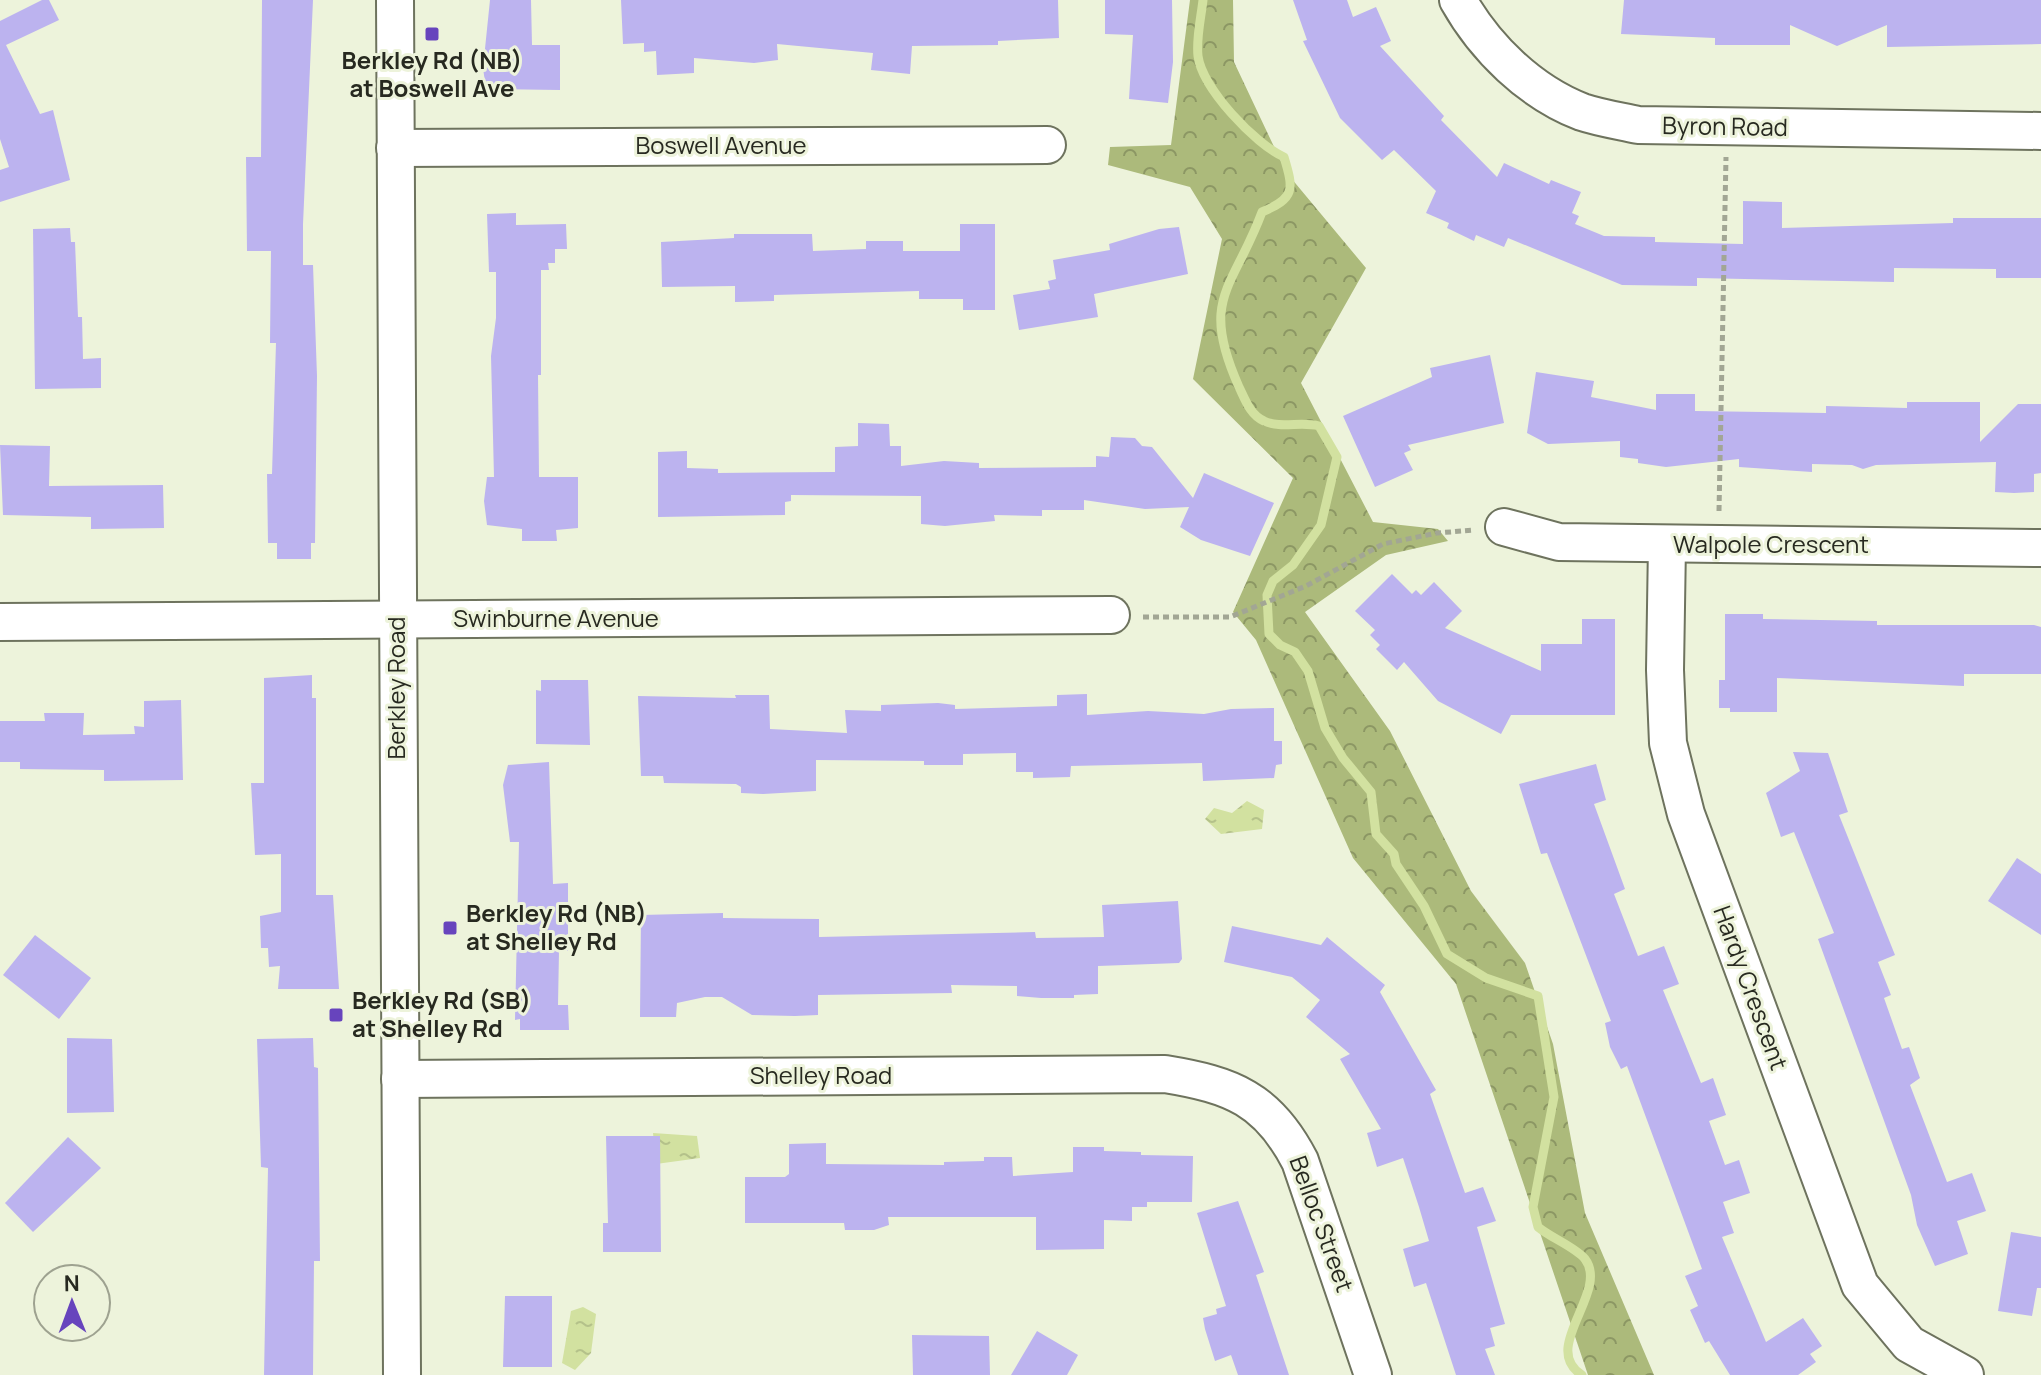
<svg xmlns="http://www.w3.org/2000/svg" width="2041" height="1375" font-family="Manrope,sans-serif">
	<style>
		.forest { fill: url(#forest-crowns) }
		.water { fill: url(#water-ripples) }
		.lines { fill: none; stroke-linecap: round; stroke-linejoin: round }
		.stream { stroke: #d2e1a0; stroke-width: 9 }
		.building { fill: #bcb3ef }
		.minor-casing { stroke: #6e735e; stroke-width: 40 }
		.path { stroke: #a2a694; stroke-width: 5; stroke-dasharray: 6 4; stroke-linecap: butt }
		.minor { stroke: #fff; stroke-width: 36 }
		.poi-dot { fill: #6744bd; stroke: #edf3db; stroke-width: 3 }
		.labels { text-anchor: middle; stroke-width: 6; stroke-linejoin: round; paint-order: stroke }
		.poi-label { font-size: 24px; font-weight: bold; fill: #272920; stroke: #edf3db; text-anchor: start }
		.street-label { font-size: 24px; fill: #272920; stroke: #edf3db }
	</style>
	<defs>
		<pattern id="forest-crowns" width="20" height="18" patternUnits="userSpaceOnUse" patternTransform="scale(2)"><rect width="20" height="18" fill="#acba7b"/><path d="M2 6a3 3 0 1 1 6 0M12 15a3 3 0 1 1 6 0" fill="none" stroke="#8c9764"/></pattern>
		<pattern id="water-ripples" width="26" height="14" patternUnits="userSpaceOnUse" patternTransform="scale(2)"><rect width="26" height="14" fill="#d2e1a0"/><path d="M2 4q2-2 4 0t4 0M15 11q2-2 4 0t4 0" fill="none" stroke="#b4c18a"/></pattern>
	</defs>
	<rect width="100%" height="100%" fill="#edf3db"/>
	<polygon class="forest" points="1190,0 1233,0 1234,62 1286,172 1366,268 1301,383 1373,522 1438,529 1448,541 1386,555 1305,612 1390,731 1471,891 1525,963 1553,1044 1585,1213 1654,1375 1588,1375 1456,984 1353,858 1256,640 1233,612 1293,478 1193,379 1222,239 1190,187 1108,165 1110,147 1171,145"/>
	<g class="water">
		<polygon points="1247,801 1264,810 1262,829 1221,834 1205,819 1214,808 1232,813"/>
		<polygon points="653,1133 697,1136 700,1158 656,1164"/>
		<polygon points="583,1307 596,1314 591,1353 575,1370 562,1363 571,1311"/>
	</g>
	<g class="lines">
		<path class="stream" d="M 1203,0 C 1201,18 1196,38 1198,56 C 1202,88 1255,144 1284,157 C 1294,190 1295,198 1262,212 C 1233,290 1199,298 1239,387 C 1245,399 1250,415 1264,421 C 1281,429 1301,421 1319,426 L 1337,457 L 1321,525 L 1293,565 L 1273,581 L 1267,595 L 1269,634 L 1280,645 L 1295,652 L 1308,671 L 1325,728 L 1343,758 L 1371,792 L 1376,834 L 1394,854 L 1396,864 L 1424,906 L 1447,954 L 1486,978 L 1538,996 L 1554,1097 L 1533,1207 L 1538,1227 C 1551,1238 1575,1247 1585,1259 C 1610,1292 1539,1348 1582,1375"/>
	</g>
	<g class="building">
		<polygon points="42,0 49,0 59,20 6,45 40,114 53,110 70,180 0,202 0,170 9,167 0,139 0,21"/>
		<polygon points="262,0 313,0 303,224 303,265 313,265 317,376 315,543 311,543 311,559 277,559 277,543 268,543 267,474 272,474 276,343 270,343 271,251 247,251 246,157 261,157"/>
		<polygon points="490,0 531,0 532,45 560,45 560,90 486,89 483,68"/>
		<polygon points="621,0 1058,0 1059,38 998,41 998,45 912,46 910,74 871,70 873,53 777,44 778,60 754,63 694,58 694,73 657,75 656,51 644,52 644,43 623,44"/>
		<polygon points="1105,0 1172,0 1173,62 1168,103 1129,99 1133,35 1105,34"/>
		<polygon points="1293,0 1347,0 1353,17 1376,7 1391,41 1380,46 1444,116 1441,120 1497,177 1504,163 1549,184 1551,180 1581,192 1572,213 1579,216 1575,224 1604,236 1655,237 1655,242 1743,244 1743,201 1782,202 1782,228 1953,223 1953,218 2041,218 2041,278 1996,278 1996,269 1894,268 1894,282 1697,278 1697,286 1622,285 1508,238 1504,247 1476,235 1474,241 1447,228 1449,223 1426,213 1436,191 1394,150 1382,160 1340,118 1303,41 1307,40"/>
		<polygon points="1624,0 2041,0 2041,44 1887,47 1887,25 1837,46 1790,25 1790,45 1715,45 1715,38 1621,34"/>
		<polygon points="516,213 516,225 566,224 567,249 555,249 555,263 548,263 549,270 541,270 541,375 538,375 539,477 578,477 578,528 556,530 557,541 522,541 522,529 487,525 484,501 487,477 494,477 491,356 496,318 496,272 489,272 487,214"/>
		<polygon points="960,224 995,224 995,310 963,310 963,299 919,299 919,291 774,295 774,301 735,302 735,286 662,287 661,242 734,238 734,234 812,234 813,251 866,249 866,241 903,241 903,251 960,251"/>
		<polygon points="1179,227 1188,274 1094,294 1098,317 1019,330 1013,295 1050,289 1048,281 1056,279 1053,260 1110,250 1109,244 1159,229"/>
		<polygon points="70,228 71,242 75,242 78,317 82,317 83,359 101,358 101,388 35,389 33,229"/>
		<polygon points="1490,355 1504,423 1408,445 1411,450 1404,453 1413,470 1375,487 1343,416 1432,377 1430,368"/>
		<polygon points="1536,372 1594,381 1591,397 1656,410 1656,394 1695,394 1695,411 1826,413 1826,406 1907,408 1907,402 1980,402 1980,442 2018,404 2041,404 2041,473 2034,474 2034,492 2014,493 1995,492 1996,462 1876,465 1863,469 1852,465 1812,464 1812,472 1739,467 1739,459 1666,467 1638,463 1638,459 1620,457 1620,441 1548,444 1527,433"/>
		<polygon points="858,423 889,424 890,446 901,446 901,466 944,461 979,463 979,468 1096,467 1096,456 1109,457 1111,437 1135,438 1142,446 1152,447 1193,498 1204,473 1274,503 1250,556 1201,540 1180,527 1189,507 1145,509 1084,500 1084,510 1042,510 1042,516 994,515 995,521 945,526 921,524 921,496 791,495 791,501 785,502 785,515 658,517 658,452 687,451 687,468 718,469 718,473 835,472 835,447 858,446"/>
		<polygon points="0,445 50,446 49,486 163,485 164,528 91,529 91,517 3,515"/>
		<polygon points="1392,574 1412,594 1416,590 1421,595 1434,582 1462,611 1445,628 1541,671 1541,644 1582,644 1582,619 1615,619 1615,715 1511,715 1501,734 1438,701 1404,662 1397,670 1376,649 1380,645 1370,635 1375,630 1355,611"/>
		<polygon points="1725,614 1763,614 1763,619 1877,621 1877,625 2034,625 2041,627 2041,674 1964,674 1964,686 1777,678 1777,712 1730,712 1730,708 1719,708 1719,680 1725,680"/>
		<polygon points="312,675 312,698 316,698 316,895 333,895 339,989 278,989 280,966 269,967 268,948 261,948 260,916 281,912 281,854 255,855 251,783 264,783 264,678"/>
		<polygon points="541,680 588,680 590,745 536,744 536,690 541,691"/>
		<polygon points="1087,694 1087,715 1148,711 1204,714 1231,709 1274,708 1274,741 1282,741 1282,764 1276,765 1274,778 1203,781 1202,763 1071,766 1070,777 1033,778 1033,772 1016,772 1016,753 963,754 963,765 924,765 924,761 816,760 816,791 763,794 741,793 741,787 736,784 664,783 663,776 641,776 638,696 736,698 735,695 769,695 770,729 847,733 845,710 881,711 881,705 938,703 955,705 955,709 1057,706 1057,695"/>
		<polygon points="181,700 183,780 104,781 104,770 20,769 20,762 0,762 0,721 45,721 44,713 84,713 83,735 135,734 134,726 144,727 144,701"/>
		<polygon points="1793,752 1828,753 1848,812 1839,815 1895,955 1878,962 1891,995 1884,998 1902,1049 1909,1047 1920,1078 1910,1085 1947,1182 1972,1173 1986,1211 1957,1221 1968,1254 1935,1266 1917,1225 1911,1195 1818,939 1834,933 1794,832 1781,837 1766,793 1800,771"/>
		<polygon points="549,762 553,884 568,883 568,951 559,951 558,1005 568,1005 569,1030 520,1030 520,1019 515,1020 519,842 510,842 503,785 508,765"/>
		<polygon points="1596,764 1606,800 1594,804 1625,889 1614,894 1638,956 1664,946 1679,984 1663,990 1701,1083 1713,1078 1726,1115 1709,1121 1725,1165 1739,1160 1750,1193 1723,1202 1734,1233 1722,1237 1766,1342 1803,1318 1822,1346 1810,1354 1816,1362 1798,1375 1730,1375 1709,1341 1705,1343 1690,1310 1698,1306 1685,1276 1702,1269 1627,1066 1621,1069 1610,1047 1605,1023 1611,1021 1547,853 1541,854 1519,784"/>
		<polygon points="2017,858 2041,874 2041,935 1988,901"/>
		<polygon points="1178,901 1182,959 1179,963 1098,966 1098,994 1074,995 1074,998 1041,998 1017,996 1017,986 951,985 952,993 818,995 818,1015 795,1016 752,1015 722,997 705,997 677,1003 676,1017 640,1017 641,915 723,913 723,918 819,919 819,937 1035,932 1036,938 1104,937 1102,905"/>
		<polygon points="1232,926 1321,945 1327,937 1385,985 1380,992 1436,1090 1430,1094 1465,1193 1483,1187 1496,1221 1477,1227 1505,1324 1490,1328 1495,1346 1485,1349 1495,1375 1456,1375 1426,1283 1414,1287 1403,1249 1429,1241 1419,1207 1403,1158 1377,1167 1367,1133 1381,1129 1340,1059 1350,1054 1306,1017 1320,1000 1292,977 1224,962"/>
		<polygon points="35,935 91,978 59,1019 3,975"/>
		<polygon points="67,1038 112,1039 114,1112 67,1113"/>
		<polygon points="313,1038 314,1067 318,1068 320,1261 314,1261 313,1375 264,1375 268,1168 261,1167 257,1039"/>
		<polygon points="606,1136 660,1136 661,1252 603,1252 603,1223 608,1223"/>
		<polygon points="68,1137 101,1168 33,1232 5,1203"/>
		<polygon points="826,1143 826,1164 944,1165 944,1162 984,1161 984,1157 1012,1157 1013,1176 1073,1172 1073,1147 1104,1147 1104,1151 1141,1152 1141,1155 1193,1156 1192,1202 1147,1202 1147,1207 1132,1207 1132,1221 1104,1220 1104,1249 1036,1250 1036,1217 888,1217 889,1225 874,1230 845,1230 844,1223 745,1223 745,1177 785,1177 789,1174 789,1144"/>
		<polygon points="1238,1201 1264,1272 1256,1275 1289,1375 1238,1375 1231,1355 1215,1361 1205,1329 1203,1318 1217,1314 1216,1309 1226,1306 1197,1213"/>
		<polygon points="2011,1232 2041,1237 2041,1288 2037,1288 2032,1316 1998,1311"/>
		<polygon points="505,1296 552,1296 552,1367 503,1367"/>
		<polygon points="1037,1331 1078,1355 1067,1375 1011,1375"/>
		<polygon points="912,1335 989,1336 990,1375 913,1375"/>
	</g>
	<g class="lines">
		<g class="minor-casing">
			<g id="minor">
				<polyline points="395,0 402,1375"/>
				<path d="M 1458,0 C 1485,48 1530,92 1582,112 C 1600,118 1620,121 1638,125 L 2041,131"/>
				<polyline points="395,148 1047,145"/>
				<polyline points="1504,527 1559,542 2041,548"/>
				<polyline points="1667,544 1665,670 1668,743 1686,814 1860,1285 1909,1344 1965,1375"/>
				<polyline points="0,622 1111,615"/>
				<path d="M 400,1079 L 1165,1074 C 1232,1085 1268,1099 1300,1161 L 1373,1375"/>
			</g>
		</g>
		<g class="path">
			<polyline points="1719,511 1726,157"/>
			<polyline points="1143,617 1230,617 1306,586 1383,544 1437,533 1475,530"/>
		</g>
		<use href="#minor" class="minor"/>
	</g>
	<g class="poi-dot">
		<rect x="424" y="26" width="16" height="16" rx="4"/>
		<rect x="442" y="920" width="16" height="16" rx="4"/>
		<rect x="328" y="1007" width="16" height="16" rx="4"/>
	</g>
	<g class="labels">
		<g class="poi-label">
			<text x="432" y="69" text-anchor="middle">Berkley Rd (NB)<tspan x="432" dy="28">at Boswell Ave</tspan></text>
			<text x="466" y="922">Berkley Rd (NB)<tspan x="466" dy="28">at Shelley Rd</tspan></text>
			<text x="352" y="1009">Berkley Rd (SB)<tspan x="352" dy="28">at Shelley Rd</tspan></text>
		</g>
		<g class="street-label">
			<text transform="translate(1725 127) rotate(1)" y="8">Byron Road</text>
			<text x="721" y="154">Boswell Avenue</text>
			<text x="1771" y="553">Walpole Crescent</text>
			<text x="556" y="627">Swinburne Avenue</text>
			<text transform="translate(397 688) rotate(-90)" y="8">Berkley Road</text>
			<text transform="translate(1750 988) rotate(70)" y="8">Hardy Crescent</text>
			<text x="821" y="1084">Shelley Road</text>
			<text transform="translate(1321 1224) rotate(70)" y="8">Belloc Street</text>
		</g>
	</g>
	<g transform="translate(72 1303) rotate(359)"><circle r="38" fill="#edf3db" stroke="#9ea290" stroke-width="2"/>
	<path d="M0-6L14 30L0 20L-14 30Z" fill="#6744bd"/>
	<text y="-12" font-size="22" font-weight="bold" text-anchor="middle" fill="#272920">N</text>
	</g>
</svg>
